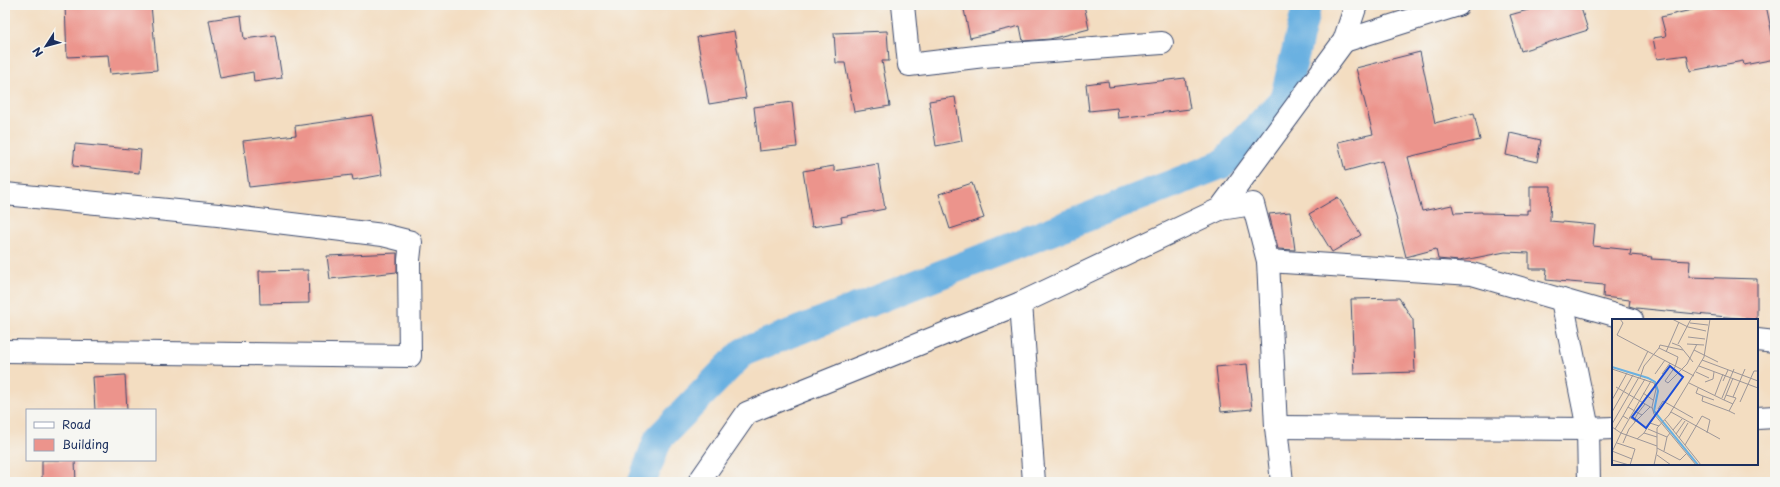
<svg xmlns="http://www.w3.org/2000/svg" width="1780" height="487" font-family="'Playpen Sans',sans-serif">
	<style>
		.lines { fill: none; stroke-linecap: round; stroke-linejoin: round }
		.canal { stroke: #6ab1e1; stroke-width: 29 }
		.building { fill: #ec948c }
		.minor-casing { stroke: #3b496d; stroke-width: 24 }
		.minor { stroke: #fff; stroke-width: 22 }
		.inset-river { fill: none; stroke: #6ab1e1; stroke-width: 2 }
		.inset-road { fill: none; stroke: #9d9799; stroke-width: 1 }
		.view { fill: #1d4ed8; fill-opacity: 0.15; stroke: #1d4ed8; stroke-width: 2 }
		.inset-edge { fill: none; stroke: #1b2f5e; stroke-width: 2 }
	</style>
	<rect width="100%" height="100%" fill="#f6f6f2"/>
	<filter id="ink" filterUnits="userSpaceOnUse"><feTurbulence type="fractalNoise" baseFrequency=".025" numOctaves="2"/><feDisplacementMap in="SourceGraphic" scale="8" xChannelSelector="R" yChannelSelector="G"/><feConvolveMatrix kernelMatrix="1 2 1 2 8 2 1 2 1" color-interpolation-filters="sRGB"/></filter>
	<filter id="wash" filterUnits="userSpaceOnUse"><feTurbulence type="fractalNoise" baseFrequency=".012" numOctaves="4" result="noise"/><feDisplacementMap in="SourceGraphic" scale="16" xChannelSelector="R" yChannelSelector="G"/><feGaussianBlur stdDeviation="0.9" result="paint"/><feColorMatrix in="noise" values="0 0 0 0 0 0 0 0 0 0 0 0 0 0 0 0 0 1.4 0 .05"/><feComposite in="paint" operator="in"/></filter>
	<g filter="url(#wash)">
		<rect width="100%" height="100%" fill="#f3ddc1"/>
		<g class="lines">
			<polyline class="canal" points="642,482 658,439 743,352 1223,164 1284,99 1307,5"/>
		</g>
		<g id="blocks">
			<g class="building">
				<polygon points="65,5 151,5 157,70 110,74 108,55 67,57"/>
				<polygon points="963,5 1084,5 1089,29 1050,39 1023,41 1020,26 970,38"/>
				<polygon points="1546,5 1580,5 1588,30 1521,51 1510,15"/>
				<polygon points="1713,5 1766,5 1775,49 1775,59 1744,65 1743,61 1690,71 1687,55 1657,59 1653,38 1666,36 1661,17"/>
				<polygon points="241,15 244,39 275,35 282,78 254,82 253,72 220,78 209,20"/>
				<polygon points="734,31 746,98 709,104 697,37"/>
				<polygon points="887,31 889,61 882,61 890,106 854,112 845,63 836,63 834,33"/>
				<polygon points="1420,52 1435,123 1474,113 1480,140 1408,157 1422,211 1452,205 1454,213 1482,212 1482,213 1527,214 1527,210 1530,210 1530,186 1551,186 1550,221 1595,225 1593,246 1631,250 1630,255 1652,257 1651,259 1690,261 1689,277 1757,279 1757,320 1636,308 1629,306 1630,300 1603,297 1604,285 1546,280 1547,269 1529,269 1529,253 1505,252 1459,261 1438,259 1436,249 1406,257 1382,161 1345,171 1338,142 1373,134 1356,68"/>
				<polygon points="1185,78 1190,109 1118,118 1117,108 1089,111 1086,84 1108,81 1109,87"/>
				<polygon points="955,97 962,141 936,146 929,101"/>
				<polygon points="792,102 797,147 759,151 754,107"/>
				<polygon points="372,115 382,175 353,180 352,175 249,187 243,141 296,135 295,126"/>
				<polygon points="1510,133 1541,140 1537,162 1506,155"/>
				<polygon points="75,144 141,150 139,173 73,166"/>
				<polygon points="878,164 885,209 841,217 842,222 812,227 803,171 834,166 834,171"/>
				<polygon points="972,183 984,218 950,229 939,194"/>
				<polygon points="1338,197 1361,235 1332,252 1309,214"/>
				<polygon points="1290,212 1295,250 1278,249 1269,214"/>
				<polygon points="397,253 397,272 330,279 327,256"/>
				<polygon points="308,270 309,303 260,304 259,271"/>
				<polygon points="1399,298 1413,320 1415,372 1354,374 1351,299"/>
				<polygon points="1247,364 1252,409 1221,412 1216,367"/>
				<polygon points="125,375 127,410 95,410 93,377"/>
				<polygon points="42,460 75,460 76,482 42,482"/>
			</g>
		</g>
	</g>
	<g filter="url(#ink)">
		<use href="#blocks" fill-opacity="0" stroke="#3b496d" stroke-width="1"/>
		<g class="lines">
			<g class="minor-casing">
				<g id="minor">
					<polyline points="903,5 909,65 984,56 1162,43"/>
					<polyline points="1344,41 1458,5"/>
					<polyline points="5,194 218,215 383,235 411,242 409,260 410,356 5,351"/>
					<polyline points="1220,209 1253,204 1268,261 1276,427 1282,482"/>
					<polyline points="1268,261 1472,274 1632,320"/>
					<polyline points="1562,300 1588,429 1613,428"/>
					<polyline points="1021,303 1034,482"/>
					<polyline points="1757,340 1775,342"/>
					<polyline points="1757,418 1775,417"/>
					<polyline points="1276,427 1588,429 1589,482"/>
					<polyline points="699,482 747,413 1021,303 1220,209 1344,41 1356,5"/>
				</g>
			</g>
			<use href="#minor" class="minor"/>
		</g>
	</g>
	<g transform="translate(1612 319)">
		<rect width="146" height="146" fill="#f3ddc1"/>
		<path class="inset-river" d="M 0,48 L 36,59 L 43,63 L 46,72 L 42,92 L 86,146"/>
		<path class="inset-road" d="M 8,0 L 11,4 L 5,16 L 82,57M 60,0 L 76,8 L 94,12M 78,4 L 96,6M 76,18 L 93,20M 60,24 L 68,27 L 81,43M 66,25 L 79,0M 75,25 L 92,26M 82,31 L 106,43M 54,33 L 67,3M 66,38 L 63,48 L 53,62 L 56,64 L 75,45 L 85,25M 66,38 L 47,29 L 48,26 L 71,31M 90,41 L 146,62M 87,47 L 146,69M 0,50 L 42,64 L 44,70 L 40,88 L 42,95 L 84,146M 26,52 L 36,32M 84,53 L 97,59M 43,55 L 53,41M 50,55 L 58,44M 28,59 L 32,47 L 47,29M 111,62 L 116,51M 93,63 L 101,60 L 102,53M 77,64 L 112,81M 4,68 L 40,89M 86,69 L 84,74 L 91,77M 31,74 L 41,81M 103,76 L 111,55M 114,76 L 124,79 L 117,92 L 123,95M 121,78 L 133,50M 110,79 L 122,50M 0,81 L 15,54M 102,81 L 91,77 L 90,82 L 117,92M 128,83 L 142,52 L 146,52M 121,85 L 112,81 L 121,59M 16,88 L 33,60M 46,90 L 51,82 L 81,99M 0,93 L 21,56M 59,93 L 108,120M 11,97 L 16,88 L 26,94 L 33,85M 17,98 L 22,101 L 26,94 L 30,96M 22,101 L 23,103 L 38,88M 53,101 L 89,146M 0,105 L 27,58M 0,108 L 9,114 L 39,62M 3,110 L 11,97 L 16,100M 36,110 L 55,118 L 58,114M 61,111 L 70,100M 32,114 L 38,104 L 47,107M 64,115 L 73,102M 67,119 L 76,104M 25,120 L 32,114 L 45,118M 5,124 L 23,130 L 18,146M 11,124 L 17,110 L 23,103M 73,126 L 90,97 L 98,101 L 95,114M 45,129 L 68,141 L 74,135M 0,132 L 20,140M 52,132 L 55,118M 0,133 L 9,114 L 45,127M 45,136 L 59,146M 0,141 L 17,146M 42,146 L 45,132 L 45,109 L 57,96 L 92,38 L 98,0"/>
		<path class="view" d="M 58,47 L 71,58 L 34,109 L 20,98 Z"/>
		<rect width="146" height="146" class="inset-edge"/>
	</g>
	<rect width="1780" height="487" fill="none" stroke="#f6f6f2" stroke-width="20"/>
	<rect x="26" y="409" width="130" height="52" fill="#f6f6f2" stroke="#9ea6b7"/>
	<rect x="34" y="422" width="20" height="6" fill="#ffffff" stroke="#9ea6b7"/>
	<text x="62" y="429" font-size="12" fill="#1b2f5e">Road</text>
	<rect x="34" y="439" width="20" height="12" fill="#ec948c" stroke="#9ea6b7"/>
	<text x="62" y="449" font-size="12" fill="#1b2f5e">Building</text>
	<g transform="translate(46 46) rotate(234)" stroke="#f6f6f2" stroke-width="3" paint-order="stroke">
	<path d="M0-3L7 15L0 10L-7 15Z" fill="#1b2f5e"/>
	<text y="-6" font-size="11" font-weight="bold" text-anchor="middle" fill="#1b2f5e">N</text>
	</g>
</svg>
